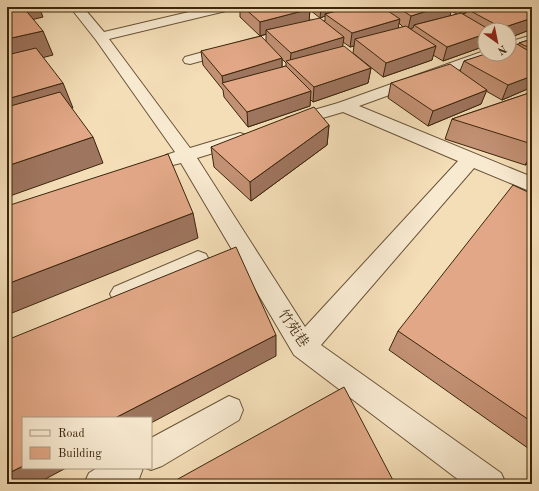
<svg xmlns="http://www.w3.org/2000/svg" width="539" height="491" font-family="'Old Standard TT','Noto Serif SC',serif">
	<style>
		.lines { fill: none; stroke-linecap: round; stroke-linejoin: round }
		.street-casing { stroke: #695437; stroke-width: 2 }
		.street { fill: #f8ead1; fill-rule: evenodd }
		.wall { fill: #c29073; stroke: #3b260c; fill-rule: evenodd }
		.shaded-wall { fill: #9e755e; stroke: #3b260c }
		.building { fill: #e1a786; stroke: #3b260c }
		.labels { text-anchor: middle; stroke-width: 4; stroke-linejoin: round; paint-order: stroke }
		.street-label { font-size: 14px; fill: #3b260c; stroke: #f8ead1 }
	</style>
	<rect width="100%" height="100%" fill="#f4deb8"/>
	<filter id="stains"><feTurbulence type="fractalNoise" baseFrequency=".005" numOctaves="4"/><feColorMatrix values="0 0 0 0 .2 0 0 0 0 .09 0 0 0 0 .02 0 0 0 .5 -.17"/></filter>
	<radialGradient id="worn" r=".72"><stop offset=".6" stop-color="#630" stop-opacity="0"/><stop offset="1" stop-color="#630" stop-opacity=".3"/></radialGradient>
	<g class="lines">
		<g class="street-casing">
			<g id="street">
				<polygon points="70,7 83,7 104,32 210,7 232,7 230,10 109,39 190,148 240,133 246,135 249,139 246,143 197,158 305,327 458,161 343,112 292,127 286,126 283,122 286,118 338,103 484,51 485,54 496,54 494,57 359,106 532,177 532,192 474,168 321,345 501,473 506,484 464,484 294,355 181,163 173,165 166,163 164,159 166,155 175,152 96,40"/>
				<polygon points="295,27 300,28 302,31 300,34 190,64 185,63 183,60 185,57"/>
				<polygon points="532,35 532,44 509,51 509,42"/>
				<polygon points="198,251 206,254 209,260 206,266 130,301 122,304 114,301 110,294 114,287"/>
				<polygon points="229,396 239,400 243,410 239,420 162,466 151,470 146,468 151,468 151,438"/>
				<polygon points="97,468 143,468 139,479 130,484 84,484 89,473"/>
			</g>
		</g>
		<use href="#street" class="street"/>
	</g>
	<g class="wall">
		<path d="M 240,7 L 532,7 L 532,29 L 509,38 L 509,30 L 485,30 L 485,46 L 443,61 L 433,55 L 432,60 L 383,77 L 353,53 L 354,46 L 350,47 L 343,42 L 342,46 L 371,68 L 368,83 L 313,102 L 310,99 L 310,106 L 248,127 L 224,97 L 223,90 L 203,65 L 201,51 L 266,42 L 266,34 L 260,36 L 240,17 ZM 310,10 L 320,18 L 325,16 L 325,21 L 309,20 ZM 451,11 L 457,14 L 450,16 ZM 399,23 L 403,27 L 398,28 ZM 282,59 L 286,63 L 286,66 L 282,67 Z"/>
		<polygon points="532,39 532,87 502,100 486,91 481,104 428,126 388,98 391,83 460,71 464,61 518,45 519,43"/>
		<polygon points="532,92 532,162 525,165 445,139 452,119"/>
		<polygon points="329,125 327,145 251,201 214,167 211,147"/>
		<polygon points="532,194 532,451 389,350 398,331"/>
	</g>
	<g class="shaded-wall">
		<polygon points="7,7 39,7 43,17 7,26"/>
		<polygon points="321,7 358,7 325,14 325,16 320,18"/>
		<polygon points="440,7 452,7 450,16 414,25 413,28 408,29 411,16"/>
		<polygon points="462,7 486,7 467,9 466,13 459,15"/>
		<polygon points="310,9 309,22 266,30 266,34 260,36 260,22"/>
		<polygon points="532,18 532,29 509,38 509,30 501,30 502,28"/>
		<polygon points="400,19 397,33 355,39 354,46 350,47 352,33"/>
		<polygon points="43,31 53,55 7,67 7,39"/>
		<polygon points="485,34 485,46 443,61 447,47"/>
		<polygon points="344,37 342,51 290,65 291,53"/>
		<polygon points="436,46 432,60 383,77 386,63"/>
		<polygon points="282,58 282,72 223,83 222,76"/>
		<polygon points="371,68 368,83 313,102 314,87"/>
		<polygon points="532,76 532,87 502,100 508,85"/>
		<polygon points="63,83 73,108 7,128 7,99"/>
		<polygon points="487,90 481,104 428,126 433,111"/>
		<polygon points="311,91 310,106 248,127 247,112"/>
		<polygon points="329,125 327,145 251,201 250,182"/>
		<polygon points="93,137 103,163 7,197 7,166"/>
		<polygon points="532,154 532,162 525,165"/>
		<polygon points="193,213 198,238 7,315 7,284"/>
		<polygon points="276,335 276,356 151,423 151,418 115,418"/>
		<polygon points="23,466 23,468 66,468 36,484 7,484 7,474"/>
	</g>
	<g class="building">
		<polygon points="7,7 23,7 43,31 7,39"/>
		<polygon points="243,7 308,7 310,9 260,22"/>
		<polygon points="352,7 382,7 400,19 352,33 325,14"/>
		<polygon points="397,7 440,7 411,16"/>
		<polygon points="475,7 528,7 532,9 532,18 502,28 467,9"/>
		<polygon points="461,13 490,30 485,30 485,34 447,47 414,25"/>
		<polygon points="320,18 344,37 291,53 266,30"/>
		<polygon points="406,26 436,46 386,63 355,39"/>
		<polygon points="261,36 282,58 222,76 201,51"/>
		<polygon points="532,39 532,49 519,43"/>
		<polygon points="517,44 532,53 532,76 508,85 464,61 485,54 509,54 509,46"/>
		<polygon points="344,46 371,68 314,87 286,61"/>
		<polygon points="36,48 63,83 7,99 7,55"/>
		<polygon points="450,64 487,90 433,111 391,83"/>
		<polygon points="286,66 311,91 247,112 222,83"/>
		<polygon points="60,92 93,137 7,166 7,107"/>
		<polygon points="532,92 532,144 452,119"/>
		<polygon points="314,107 329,125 250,182 211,147"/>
		<polygon points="168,154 193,213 7,284 7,206"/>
		<polygon points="513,185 532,194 532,422 398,331"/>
		<polygon points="236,247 276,335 115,418 23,418 23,466 7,474 7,340"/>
		<polygon points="344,387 395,484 169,484"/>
	</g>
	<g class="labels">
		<g class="street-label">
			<text transform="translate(294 328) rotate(56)" y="5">竹苑巷</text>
		</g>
	</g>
	<rect width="539" height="491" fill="none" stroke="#f4deb8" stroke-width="24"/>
	<rect x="8" y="8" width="523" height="475" fill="none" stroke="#3b260c" stroke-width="2"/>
	<rect x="12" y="12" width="515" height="467" fill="none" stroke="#3b260c"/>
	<rect x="22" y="417" width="130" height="52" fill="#f8ead1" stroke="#ac9c82"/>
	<rect x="30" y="430" width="20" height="6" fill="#f8ead1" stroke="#ac9c82"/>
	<text x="58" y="437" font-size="12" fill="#3b260c">Road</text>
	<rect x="30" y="447" width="20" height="12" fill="#e1a786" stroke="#ac9c82"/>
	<text x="58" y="457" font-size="12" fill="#3b260c">Building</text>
	<g transform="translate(497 42) rotate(147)"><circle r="19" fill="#f8ead1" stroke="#ac9c82"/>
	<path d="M0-3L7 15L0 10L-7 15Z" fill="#8f2418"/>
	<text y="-6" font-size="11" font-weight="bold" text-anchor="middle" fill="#3b260c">N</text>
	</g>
	<rect width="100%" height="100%" filter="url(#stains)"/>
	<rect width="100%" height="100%" fill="url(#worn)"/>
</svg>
